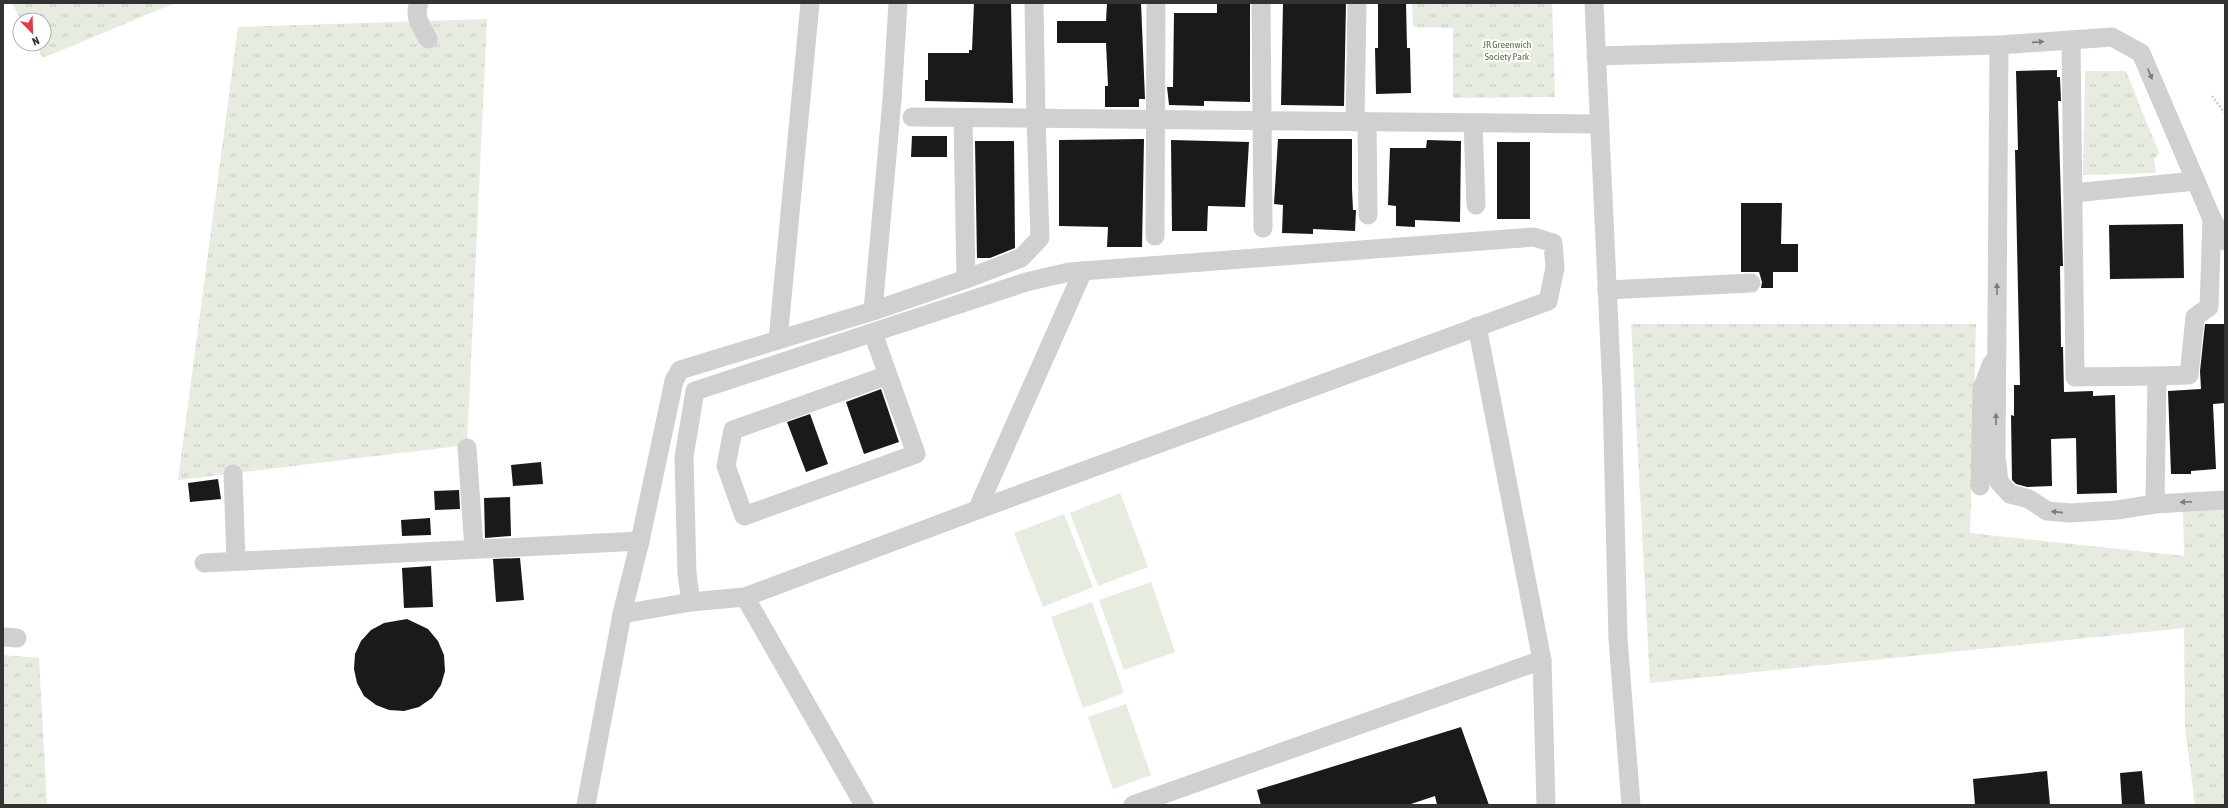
<svg xmlns="http://www.w3.org/2000/svg" width="2228" height="808" font-family="'Asap Condensed',sans-serif">
	<style>
		.grass { fill: url(#grass-tufts) }
		.garden { fill: #e6ecdf }
		.building { fill: #1a1a1a }
		.lines { fill: none; stroke-linecap: round; stroke-linejoin: round }
		.path { stroke: #cdcdcd; stroke-width: 2.5; stroke-dasharray: 2 2; stroke-linecap: butt }
		.minor { stroke: #d0d0d0; stroke-width: 19 }
		.oneway { fill: #7a7a7a }
		.labels { text-anchor: middle; stroke-width: 4; stroke-linejoin: round; paint-order: stroke }
		.park-label { font-size: 10px; fill: #56703f; stroke: #fff }
	</style>
	<defs>
		<pattern id="grass-tufts" width="24" height="20" patternUnits="userSpaceOnUse"><rect width="24" height="20" fill="#e6ecdf"/><path d="M3 7l-1-3M5 7V3M7 7l1-3M15 17l-1-3M17 17v-4M19 17l1-3" fill="none" stroke="#c6cbc0"/></pattern>
	</defs>
	<rect width="100%" height="100%" fill="#fff"/>
	<g class="grass">
		<polygon points="12,3 175,3 43,58 35,44 44,44 44,20 21,20"/>
		<polygon points="1412,3 1552,3 1555,97 1453,98 1453,28 1413,27"/>
		<polygon points="487,19 467,445 178,480 238,27"/>
		<polygon points="2085,71 2126,71 2159,153 2154,159 2156,173 2083,175"/>
		<polygon points="1631,324 1976,324 1970,533 2184,556 2183,510 2225,509 2225,805 2195,805 2185,728 2184,628 1650,683"/>
		<polygon points="3,655 39,658 47,805 3,805"/>
	</g>
	<g class="garden">
		<polygon points="1120,493 1148,567 1098,586 1070,513"/>
		<polygon points="1064,514 1093,587 1043,607 1014,533"/>
		<polygon points="1151,582 1175,652 1124,670 1099,600"/>
		<polygon points="1092,602 1124,693 1083,708 1051,617"/>
		<polygon points="1126,704 1151,775 1113,789 1088,717"/>
	</g>
	<g class="building">
		<polygon points="974,3 1011,3 1013,103 925,101 925,80 928,80 928,53 969,53 969,50 972,50"/>
		<polygon points="1107,3 1141,3 1145,99 1139,99 1139,107 1105,107 1105,86 1108,86 1106,43 1057,43 1057,21 1106,21"/>
		<polygon points="1217,3 1250,3 1250,102 1204,101 1204,106 1169,105 1167,87 1173,87 1174,13 1217,13"/>
		<polygon points="1283,3 1346,3 1344,106 1281,105"/>
		<polygon points="1378,3 1406,3 1407,48 1410,48 1411,93 1376,94 1375,48 1378,48"/>
		<polygon points="2057,70 2057,77 2060,77 2061,101 2058,101 2063,266 2060,266 2061,347 2063,347 2064,392 2093,391 2093,396 2115,395 2117,493 2077,494 2076,438 2051,439 2052,486 2027,487 2016,484 2012,480 2011,415 2014,416 2014,385 2020,385 2015,150 2018,150 2016,71"/>
		<polygon points="912,136 947,136 947,157 911,157"/>
		<polygon points="1144,139 1142,247 1107,247 1108,227 1059,226 1059,140"/>
		<polygon points="1278,139 1352,139 1352,189 1353,210 1356,210 1355,231 1313,229 1313,234 1282,233 1283,205 1274,204"/>
		<polygon points="1171,140 1249,142 1245,207 1208,206 1207,231 1172,231"/>
		<polygon points="1427,140 1461,141 1460,222 1415,220 1415,227 1396,226 1396,206 1388,205 1390,148 1426,148"/>
		<polygon points="975,141 1014,141 1015,248 990,258 977,258"/>
		<rect x="1497" y="142" width="33" height="77"/>
		<polygon points="1741,203 1782,203 1781,244 1798,244 1798,272 1773,272 1773,288 1761,288 1762,282 1759,272 1741,272"/>
		<polygon points="2183,224 2184,278 2110,279 2109,225"/>
		<polygon points="2205,324 2225,324 2225,403 2213,404 2216,469 2191,471 2191,474 2171,474 2168,391 2201,389 2200,371"/>
		<polygon points="881,389 899,442 864,454 846,402"/>
		<polygon points="810,414 828,464 806,472 787,422"/>
		<polygon points="541,462 543,484 513,486 511,465"/>
		<polygon points="218,479 221,499 190,502 188,483"/>
		<polygon points="459,490 460,509 435,510 434,491"/>
		<polygon points="510,497 511,536 485,538 484,498"/>
		<polygon points="430,518 431,535 402,536 401,520"/>
		<polygon points="520,558 524,600 496,602 493,559"/>
		<polygon points="431,566 433,607 404,608 402,568"/>
		<polygon points="407,619 428,629 438,641 444,655 445,671 441,685 432,698 419,707 404,711 389,710 376,705 364,696 357,683 354,669 355,654 361,641 371,630 384,623"/>
		<polygon points="1461,727 1489,805 1437,805 1435,796 1408,805 1261,805 1257,790"/>
		<polygon points="2047,771 2050,805 1975,805 1973,779"/>
		<polygon points="2142,771 2145,805 2122,805 2120,773"/>
	</g>
	<g class="lines">
		<polyline class="path" points="2212,96 2225,113"/>
		<g class="minor">
			<path d="M 419,3 C 413,16 422,28 428,39"/>
			<polyline points="1261,3 1263,228"/>
			<polyline points="1594,3 1612,392 1618,639 1631,805"/>
			<polyline points="2071,40 2075,377 2157,376"/>
			<polyline points="1999,45 1996,456 1999,482 2010,494 2029,499 2047,511 2070,513 2117,510 2155,504 2225,500"/>
			<polyline points="1596,56 1999,45 2112,37 2141,53 2212,219 2225,241"/>
			<polyline points="912,117 1599,124"/>
			<polyline points="963,118 966,279"/>
			<polyline points="1355,122 1357,3"/>
			<polyline points="1367,122 1368,215"/>
			<polyline points="1473,123 1476,205"/>
			<polyline points="2073,193 2196,181"/>
			<polyline points="1155,236 1156,3"/>
			<polygon points="1534,237 1553,243 1555,268 1548,301 977,510 745,597 691,602 687,574 684,457 695,391 1026,282 1069,272"/>
			<polyline points="1607,290 1751,283"/>
			<polyline points="873,311 892,100 898,3"/>
			<polyline points="1477,326 1542,660 1546,805"/>
			<polyline points="873,333 916,454 744,516 726,466 733,430 888,375"/>
			<polyline points="778,340 810,3"/>
			<polyline points="467,448 474,549"/>
			<polyline points="233,474 236,561"/>
			<polyline points="1980,486 1982,389 1992,363"/>
			<polyline points="2155,504 2157,376 2189,375 2195,317 2209,307 2212,219"/>
			<polyline points="977,510 1083,271"/>
			<polyline points="204,563 640,541"/>
			<polyline points="745,597 864,805"/>
			<polyline points="622,614 691,602"/>
			<polyline points="3,637 17,638"/>
			<polyline points="586,805 622,614 640,541 674,381 680,370 873,311 966,279 1021,258 1040,238 1036,118 1034,3"/>
			<polyline points="1133,805 1542,660"/>
		</g>
	</g>
	<defs><path id="oneway-solid" d="M-6-.8H1V-3.2L6.5 0L1 3.2V.8H-6Z"/></defs>
	<g class="oneway">
		<use href="#oneway-solid" transform="translate(2038 42) rotate(-4)"/>
		<use href="#oneway-solid" transform="translate(2150 74) rotate(67)"/>
		<use href="#oneway-solid" transform="translate(1997 289) rotate(-90)"/>
		<use href="#oneway-solid" transform="translate(1996 419) rotate(-89)"/>
		<use href="#oneway-solid" transform="translate(2186 502) rotate(177)"/>
		<use href="#oneway-solid" transform="translate(2057 512) rotate(-174)"/>
	</g>
	<g class="labels">
		<g class="park-label">
			<text x="1507" y="48">JR Greenwich<tspan x="1507" dy="12">Society Park</tspan></text>
		</g>
	</g>
	<rect width="2228" height="808" fill="none" stroke="#333333" stroke-width="8"/>
	<g transform="translate(32 32) rotate(157)"><circle r="19" fill="#ffffff" stroke="#adadad"/>
	<path d="M0-3L7 15L0 10L-7 15Z" fill="#e63946"/>
	<text y="-6" font-size="11" font-weight="bold" text-anchor="middle" fill="#333333">N</text>
	</g>
</svg>
